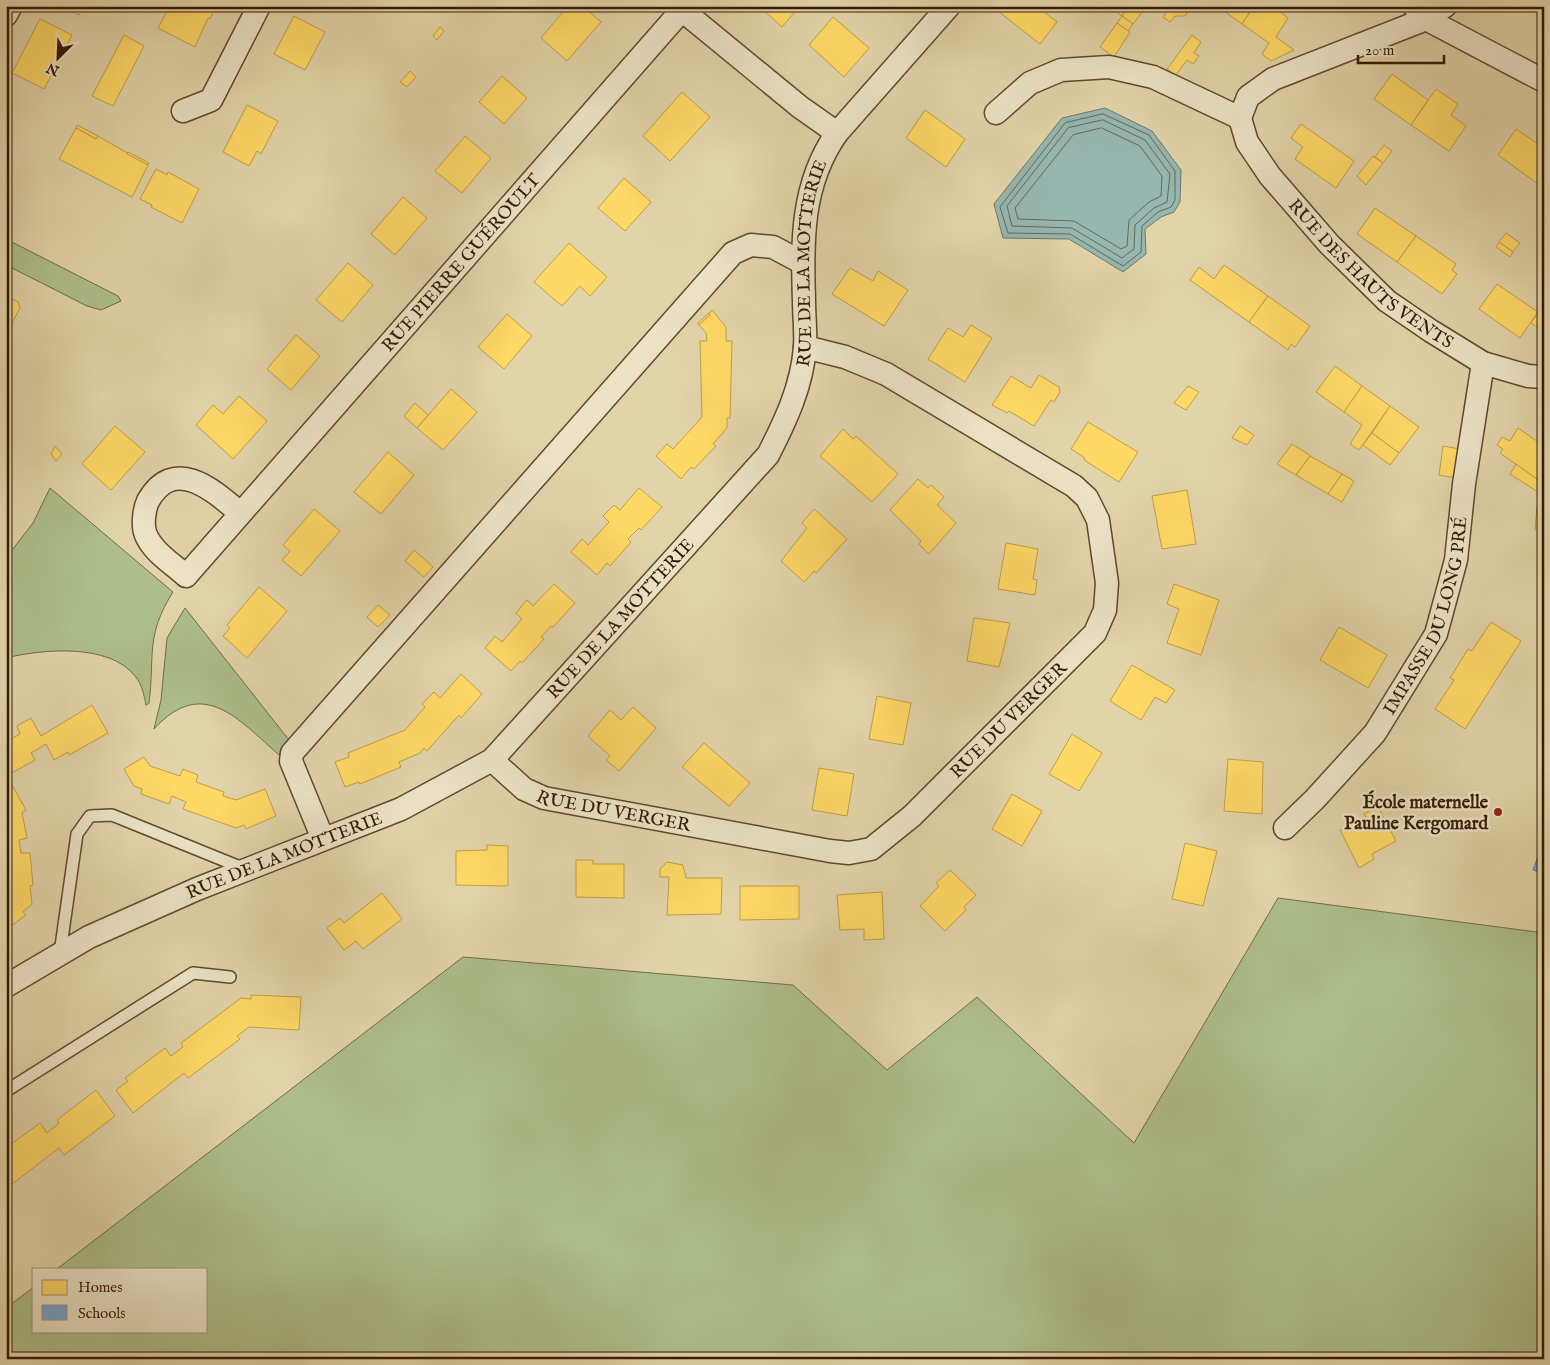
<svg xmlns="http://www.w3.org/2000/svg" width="1550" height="1365" font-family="'IM FELL English',serif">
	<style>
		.green { fill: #adbe8c; stroke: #706c48 }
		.water { fill: #96b7b0; stroke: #6f786b }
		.homes { fill: #ffd966; stroke: #c29f48 }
		.schools { fill: #6fa8dc; stroke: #5d7d9b }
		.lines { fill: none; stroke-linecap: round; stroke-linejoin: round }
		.shore { stroke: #65685a; stroke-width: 1 }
		.service-casing { stroke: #60482c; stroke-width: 14 }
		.minor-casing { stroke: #60482c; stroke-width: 25 }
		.service { stroke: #ece3c7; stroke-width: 11 }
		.minor { stroke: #ece3c7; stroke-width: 22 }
		.poi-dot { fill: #8f2418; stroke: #ece3c7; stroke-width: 2 }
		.labels { text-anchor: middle; stroke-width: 5; stroke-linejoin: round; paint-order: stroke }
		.street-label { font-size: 18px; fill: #341903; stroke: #ece3c7 }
		.poi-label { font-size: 18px; font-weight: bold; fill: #341903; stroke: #ece3c7; text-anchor: end }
	</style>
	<rect width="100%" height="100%" fill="#e2d4a9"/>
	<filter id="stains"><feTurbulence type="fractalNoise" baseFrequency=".004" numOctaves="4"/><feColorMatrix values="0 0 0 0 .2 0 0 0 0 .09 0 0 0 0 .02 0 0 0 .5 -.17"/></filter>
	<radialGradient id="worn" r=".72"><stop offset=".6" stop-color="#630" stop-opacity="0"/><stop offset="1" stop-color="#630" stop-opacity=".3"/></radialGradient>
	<g class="green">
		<polygon points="6,239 118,296 121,301 101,310 87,306 6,265"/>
		<path d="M 50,488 L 173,592 C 145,636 155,656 149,703 L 146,705 C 144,695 142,684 135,676 C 109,643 42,649 6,658 L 6,558 L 33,523 Z"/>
		<path d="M 185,608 L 289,740 L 279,755 C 239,720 203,675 154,729 L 161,700 L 167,638 Z"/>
		<polygon points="1278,898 1544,933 1544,1359 6,1359 6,1308 34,1287 34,1331 206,1331 206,1269 57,1269 463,957 793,985 887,1070 977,997 1134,1143"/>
	</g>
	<polygon class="water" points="1105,108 1152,131 1181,170 1180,202 1174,212 1161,217 1145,229 1146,254 1123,272 1069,239 1003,238 994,204 1062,118"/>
	<g class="homes">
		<polygon points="61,6 84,6 79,15"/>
		<polygon points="170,6 216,6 210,19 208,18 195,47 158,28"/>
		<polygon points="568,6 583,6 601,22 567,61 541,38"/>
		<polygon points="759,6 800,6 782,27"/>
		<polygon points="1004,6 1037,6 1057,22 1040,44 999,12"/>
		<polygon points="1108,6 1129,6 1122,16"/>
		<polygon points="1129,6 1146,7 1133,24 1122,16"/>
		<polygon points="1171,6 1191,6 1185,16 1175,16 1170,22 1163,17"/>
		<polygon points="1217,6 1254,6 1242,24"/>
		<polygon points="1254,6 1272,6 1288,18 1276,37 1294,50 1271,61 1262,54 1269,43 1242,24"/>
		<polygon points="294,16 325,32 305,70 274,54"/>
		<polygon points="1122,16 1133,24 1128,31 1117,23"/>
		<polygon points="833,17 869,48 844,77 809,45"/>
		<polygon points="40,19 72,35 44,89 12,73"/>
		<polygon points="1117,23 1130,32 1114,57 1100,47"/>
		<polygon points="440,27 444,31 437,40 433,36"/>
		<polygon points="124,35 144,46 113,106 92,96"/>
		<polygon points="1192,35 1201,42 1194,53 1199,56 1193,64 1187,60 1176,75 1167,69"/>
		<polygon points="410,71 416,77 407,87 400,82"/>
		<polygon points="1392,74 1428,100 1411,125 1374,99"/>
		<polygon points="502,76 527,98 504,124 479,102"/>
		<polygon points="1436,89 1458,104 1451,115 1466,126 1449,151 1411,125"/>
		<polygon points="682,92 710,117 670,161 643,136"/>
		<polygon points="247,105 278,121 261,154 257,151 249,166 223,152"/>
		<polygon points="925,110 965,139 946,167 906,138"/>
		<polygon points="1301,124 1354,161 1336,188 1295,159 1303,147 1291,138"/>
		<polygon points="77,125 98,136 96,139 76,128"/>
		<polygon points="76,128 96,139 98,136 148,165 132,197 59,159"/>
		<polygon points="1516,129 1544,148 1544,176 1538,184 1498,155"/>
		<polygon points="465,136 491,158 462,193 435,171"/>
		<polygon points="6,143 11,146 6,155"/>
		<polygon points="1384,145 1392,151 1383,163 1375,157"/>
		<polygon points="128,152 149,163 148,165 127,154"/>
		<polygon points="1373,156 1383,163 1366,185 1357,176"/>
		<polygon points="156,169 167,175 168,172 199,189 182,223 151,207 152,205 140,199"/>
		<polygon points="1544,176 1544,188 1538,184"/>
		<polygon points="624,178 651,202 625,231 598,208"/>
		<polygon points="403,197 427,218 395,255 371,234"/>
		<polygon points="1375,208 1416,236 1397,262 1357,234"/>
		<polygon points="1506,233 1520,243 1513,252 1499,242"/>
		<polygon points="1416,236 1456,264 1452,270 1457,274 1442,294 1397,262"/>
		<polygon points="1499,242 1513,252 1510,257 1496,247"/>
		<polygon points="569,243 607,277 590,296 580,286 562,306 534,282"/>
		<polygon points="348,263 373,285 342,322 316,300"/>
		<polygon points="1224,265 1268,296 1249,322 1190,280 1199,267 1214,279"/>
		<polygon points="850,268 873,281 878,271 908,290 884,326 832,294"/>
		<polygon points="1497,284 1538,312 1520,338 1479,309"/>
		<polygon points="6,296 18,302 20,308 6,334"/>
		<polygon points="1268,296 1310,326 1295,347 1291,344 1288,350 1249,322"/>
		<polygon points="1544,304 1544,332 1531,323"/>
		<polygon points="712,310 726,327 726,341 732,341 730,418 727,418 727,428 713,444 716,446 694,469 691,467 681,479 656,456 667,444 673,449 702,417 700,341 707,341 706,333 699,325"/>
		<polygon points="709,313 710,315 699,325 698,323"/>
		<polygon points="507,314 532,336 504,369 478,347"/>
		<polygon points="971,325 992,338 965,382 928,359 948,328 963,337"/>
		<polygon points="296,335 320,356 291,390 267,369"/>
		<polygon points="1335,366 1362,386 1344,412 1316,392"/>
		<polygon points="1039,375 1059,387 1060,392 1054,402 1051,400 1034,426 1009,411 1007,413 992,405 1011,376 1031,388"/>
		<polygon points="1188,386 1199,392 1186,410 1174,403"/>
		<polygon points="1362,386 1390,406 1359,450 1350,444 1362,425 1344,412"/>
		<polygon points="451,389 477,412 443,450 417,428"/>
		<polygon points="239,396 267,421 233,459 196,425 213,405 223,414"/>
		<polygon points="415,403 428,415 417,428 404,416"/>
		<polygon points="1390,406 1419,427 1399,453 1372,433"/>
		<polygon points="1088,422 1138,452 1119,482 1084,460 1085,458 1071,449"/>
		<polygon points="115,426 145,452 111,490 82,464"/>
		<polygon points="1240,426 1254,435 1247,445 1232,438"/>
		<polygon points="1518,428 1544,446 1544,472 1538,480 1500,453 1503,449 1497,445 1502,437 1510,441"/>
		<polygon points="843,429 853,439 856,436 898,474 872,502 820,456"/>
		<polygon points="1372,433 1399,453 1390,465 1363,445"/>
		<polygon points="1292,444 1311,456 1296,475 1277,464"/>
		<polygon points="55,446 62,454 56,461 51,454"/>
		<polygon points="1443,446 1460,449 1456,478 1439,475"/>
		<polygon points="388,452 414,475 381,514 354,492"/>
		<polygon points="1310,456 1342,474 1328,494 1296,475"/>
		<polygon points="1516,464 1538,480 1538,492 1510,474"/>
		<polygon points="1342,474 1354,481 1342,502 1328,494"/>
		<polygon points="918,479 928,488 931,485 944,497 937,505 956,523 929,554 919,544 921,541 890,510"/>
		<polygon points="639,488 662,507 641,530 639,528 628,539 631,542 610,566 607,563 597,575 571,552 582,539 588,545 609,522 603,516 614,505 620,510"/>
		<polygon points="1187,490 1196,544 1162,549 1152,496"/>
		<polygon points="1537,507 1544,508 1544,531 1535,530"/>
		<polygon points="314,509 340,531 301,576 282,560 290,551 283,545"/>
		<polygon points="814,509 847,539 816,573 814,571 804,582 781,561 807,528 802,523"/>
		<polygon points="1006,543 1038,549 1033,579 1037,580 1035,595 998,589"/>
		<polygon points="414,550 433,567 424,577 405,561"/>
		<polygon points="554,584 575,603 553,627 551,626 541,637 544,639 522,663 520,661 511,671 485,648 495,636 502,642 522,619 516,613 527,600 533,606"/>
		<polygon points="1174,584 1219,600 1201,655 1167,643 1179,609 1167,604"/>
		<polygon points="259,587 287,611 247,658 223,636 230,628 227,625"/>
		<polygon points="378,605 390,615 378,627 367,617"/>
		<polygon points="974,618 1010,623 999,667 967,661"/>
		<polygon points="1491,622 1521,641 1465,729 1435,709 1454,680 1450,678 1468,649 1472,651"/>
		<polygon points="1339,627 1387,655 1368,688 1320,660"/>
		<polygon points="1132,665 1175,690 1166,703 1155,697 1141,720 1110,701"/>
		<polygon points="461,674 482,694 461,718 459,715 427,751 424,748 420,753 399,762 401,767 360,784 359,782 345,787 335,762 349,757 348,753 405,730 425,707 422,704 434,692 440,698"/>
		<polygon points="877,696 911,703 903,745 869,739"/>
		<polygon points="92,705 108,733 69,755 68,752 54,760 46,744 31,753 35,760 8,775 6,772 6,742 20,734 17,726 31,718 41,736"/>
		<polygon points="633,707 656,728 619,771 606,760 610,756 588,736 610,710 621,720"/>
		<polygon points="1072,734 1102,753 1079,791 1049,774"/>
		<polygon points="704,743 750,783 729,806 682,767"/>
		<polygon points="144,757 150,766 180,776 183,769 198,775 196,782 224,792 223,796 236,800 265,789 276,816 246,829 244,825 236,828 183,809 186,802 172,796 169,804 141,794 142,789 134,786 124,769"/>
		<polygon points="1228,759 1263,762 1262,814 1224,811"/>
		<polygon points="819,768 854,774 847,816 812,810"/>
		<polygon points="11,783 26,810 22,813 27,838 19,840 21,853 30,853 33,885 30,886 32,904 23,912 26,915 6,930 6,785"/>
		<polygon points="1012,794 1042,811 1022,846 992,829"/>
		<polygon points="1378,807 1396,841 1372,854 1374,859 1359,868 1340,830 1350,830 1352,824 1366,817 1364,814"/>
		<polygon points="1185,843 1217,851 1203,906 1172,899"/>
		<polygon points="487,845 508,846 508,886 456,885 456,851 487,850"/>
		<polygon points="576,860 593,860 593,864 624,864 624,898 576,897"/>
		<polygon points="667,862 683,865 686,878 722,878 721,914 667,915 669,877 660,877 660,869"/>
		<polygon points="950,870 976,895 964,907 966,910 945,931 920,906 939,886 936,883"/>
		<polygon points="740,886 799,886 799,919 740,920"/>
		<polygon points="882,892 884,939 864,940 864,929 840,930 837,895"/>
		<polygon points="382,893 402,919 363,949 356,941 344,950 327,928 340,918 344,923"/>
		<polygon points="251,995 301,997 299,1030 249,1027 237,1036 240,1039 188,1078 184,1073 133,1113 116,1090 128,1081 125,1078 165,1048 171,1056 183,1047 181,1043 241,998 251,999"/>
		<polygon points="96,1090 115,1116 64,1155 59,1148 7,1188 6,1148 40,1123 47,1133 59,1123 57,1120"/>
	</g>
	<polygon class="schools" points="1544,840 1544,874 1533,870"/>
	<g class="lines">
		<g class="shore">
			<polygon points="1103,114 1149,135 1175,171 1175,200 1171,207 1158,212 1142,226 1141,252 1123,266 1070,234 1008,233 1000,207 1065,123"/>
			<polygon points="1103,120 1145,140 1170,174 1167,202 1154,208 1135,225 1134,249 1122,258 1072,228 1012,226 1007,206 1068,128"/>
			<polygon points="1102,128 1140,146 1162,176 1161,196 1149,202 1129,220 1127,246 1121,249 1074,221 1018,219 1015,208 1073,135"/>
		</g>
		<g class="service-casing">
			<g id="service">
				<polyline points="60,953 77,834 90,816 112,815 245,869"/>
				<polyline points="6,1091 193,973 230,977"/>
			</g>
		</g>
		<g class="minor-casing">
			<g id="minor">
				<polyline points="677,6 800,107 837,133"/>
				<polyline points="1414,6 1426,19 1544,81"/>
				<path id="s1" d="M 1445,6 L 1426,19 L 1273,79 L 1248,97 L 1240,118 L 1247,142 L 1270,176 L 1329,244 L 1387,301 L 1431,331 L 1483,363 L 1528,376 L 1544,377"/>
				<polyline points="6,15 11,6"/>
				<polyline points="183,111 211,100 259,6"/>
				<polyline points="996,113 1030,83 1061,70 1109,67 1153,77 1240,118"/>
				<path id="s2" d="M 240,513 C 213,490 174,455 148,501 C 144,510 142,526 146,535 C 153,552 173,564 186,576 L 682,10"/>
				<path id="s3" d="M 492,760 L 524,789 L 544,798 L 830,851 L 849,853 L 871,849 L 912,816 L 1095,633 L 1105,610 L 1107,583 L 1098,520 L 1087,498 L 1074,486 L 886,374 L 845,357 L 805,347"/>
				<path id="s4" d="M 1285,828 L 1315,799 L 1375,733 L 1436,634 L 1456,560 L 1464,484 L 1483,363"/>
				<polyline points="323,839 291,761 292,753 733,253 751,245 773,247 803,263"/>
				<path id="s5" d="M 6,986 L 89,937 L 197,889 L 401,809 L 492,760 L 768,455 C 786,420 802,386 805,347 C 806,332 804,316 804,301 C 802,242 801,184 837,133 L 949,6"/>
			</g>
		</g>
		<use href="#service" class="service"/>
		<use href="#minor" class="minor"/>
	</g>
	<circle class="poi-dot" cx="1498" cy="812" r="5"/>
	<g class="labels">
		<g class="street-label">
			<text dy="6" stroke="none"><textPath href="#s2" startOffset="621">RUE PIERRE GUÉROULT</textPath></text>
			<text dy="6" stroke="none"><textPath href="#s5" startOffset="1148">RUE DE LA MOTTERIE</textPath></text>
			<text dy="6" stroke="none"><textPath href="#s1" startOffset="448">RUE DES HAUTS VENTS</textPath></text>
			<text dy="6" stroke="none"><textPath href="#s4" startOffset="261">IMPASSE DU LONG PRÉ</textPath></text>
			<text dy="6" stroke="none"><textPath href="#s5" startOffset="728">RUE DE LA MOTTERIE</textPath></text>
			<text dy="6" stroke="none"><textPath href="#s3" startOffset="586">RUE DU VERGER</textPath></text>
			<text dy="6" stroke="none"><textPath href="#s3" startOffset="136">RUE DU VERGER</textPath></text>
			<text dy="6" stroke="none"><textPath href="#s5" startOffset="308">RUE DE LA MOTTERIE</textPath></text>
		</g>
		<g class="poi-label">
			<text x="1488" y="808">École maternelle<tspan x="1488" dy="21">Pauline Kergomard</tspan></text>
		</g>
	</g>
	<rect width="1550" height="1365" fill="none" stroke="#e2d4a9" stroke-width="25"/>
	<rect x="8" y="8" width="1535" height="1350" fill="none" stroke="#341903" stroke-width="2.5"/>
	<rect x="12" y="12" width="1525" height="1340" fill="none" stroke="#341903"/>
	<rect x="32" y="1268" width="175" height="65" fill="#ece3c7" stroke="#a29279"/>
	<rect x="42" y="1280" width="25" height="15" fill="#ffd966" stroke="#a29279"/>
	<text x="78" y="1292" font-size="15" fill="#341903">Homes</text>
	<rect x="42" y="1305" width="25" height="15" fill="#6fa8dc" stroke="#a29279"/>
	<text x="78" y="1318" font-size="15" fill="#341903">Schools</text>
	<g transform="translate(58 58) rotate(204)" stroke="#ece3c7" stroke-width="4" paint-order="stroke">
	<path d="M0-4L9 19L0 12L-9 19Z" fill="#341903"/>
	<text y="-8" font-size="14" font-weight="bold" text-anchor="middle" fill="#341903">N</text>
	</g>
	<path d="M1358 55v8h86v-8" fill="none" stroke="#341903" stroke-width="2.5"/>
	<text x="1365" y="55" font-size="15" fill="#341903" stroke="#ece3c7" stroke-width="4" paint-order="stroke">20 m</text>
	<rect width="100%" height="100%" filter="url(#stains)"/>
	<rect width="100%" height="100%" fill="url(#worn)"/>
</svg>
